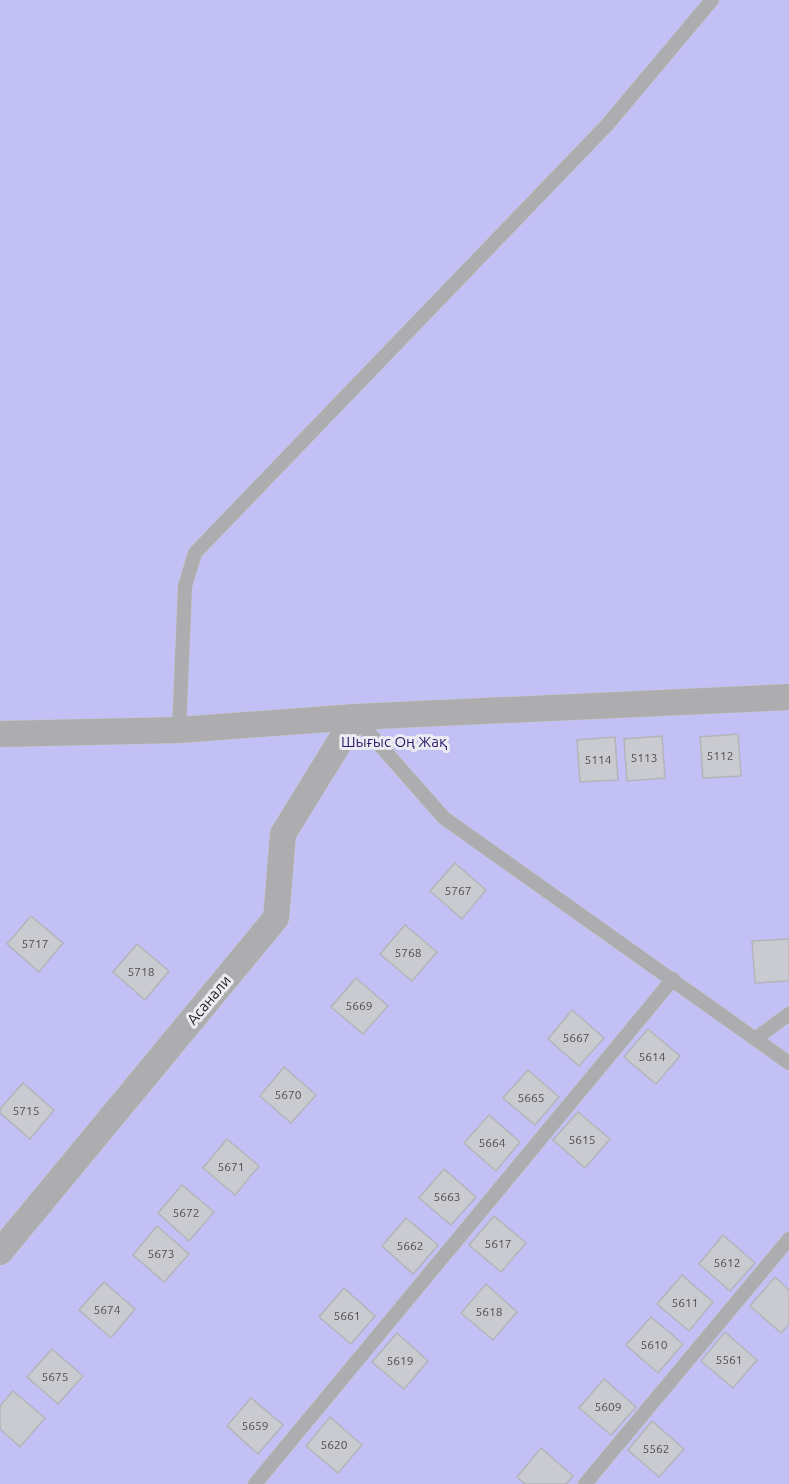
<svg xmlns="http://www.w3.org/2000/svg" width="789" height="1484" font-family="Ubuntu,sans-serif">
	<style>
		.green { fill: #c2c0f5 }
		.building { fill: #cacad1; stroke: #b4b4ba; stroke-width: 1.5 }
		.lines { fill: none; stroke-linecap: round; stroke-linejoin: round }
		.lane-casing { stroke: #c7c7cd; stroke-width: 15 }
		.street-casing { stroke: #c7c7cd; stroke-width: 27 }
		.lane { stroke: #adadb0; stroke-width: 14 }
		.street { stroke: #adadb0; stroke-width: 26 }
		.labels { text-anchor: middle; stroke-width: 6; stroke-linejoin: round; paint-order: stroke }
		.number-label { font-size: 12px; fill: #4e4e52 }
		.park-label { font-size: 15px; fill: #2d1a6a; stroke: #ebebf2 }
		.street-label { font-size: 15px; fill: #242427; stroke: #ebebf2 }
	</style>
	<rect width="100%" height="100%" fill="#ebebf2"/>
	<rect class="green" x="0" y="0" width="789" height="1484"/>
	<g class="building">
		<polygon points="738,734 741,776 703,778 700,737"/>
		<polygon points="662,736 665,778 627,781 624,739"/>
		<polygon points="615,737 618,780 580,782 577,740"/>
		<polygon points="455,863 486,890 462,919 430,891"/>
		<polygon points="31,916 63,943 39,972 7,944"/>
		<polygon points="405,925 437,952 412,981 380,954"/>
		<polygon points="789,939 789,981 755,983 752,941"/>
		<polygon points="137,944 169,971 145,1000 113,972"/>
		<polygon points="356,978 388,1006 363,1034 331,1007"/>
		<polygon points="572,1010 604,1038 579,1066 548,1039"/>
		<polygon points="648,1029 680,1056 656,1084 624,1057"/>
		<polygon points="284,1067 316,1095 291,1123 260,1096"/>
		<polygon points="528,1070 559,1097 535,1125 503,1098"/>
		<polygon points="23,1083 54,1110 30,1139 0,1113 0,1109"/>
		<polygon points="578,1112 610,1139 585,1168 553,1140"/>
		<polygon points="489,1115 520,1142 496,1171 464,1143"/>
		<polygon points="227,1139 259,1166 235,1195 203,1168"/>
		<polygon points="444,1169 476,1197 451,1225 419,1198"/>
		<polygon points="182,1185 214,1212 189,1241 158,1213"/>
		<polygon points="494,1216 526,1243 501,1272 469,1245"/>
		<polygon points="406,1218 438,1245 413,1274 382,1246"/>
		<polygon points="157,1226 189,1254 164,1282 133,1255"/>
		<polygon points="723,1235 755,1263 730,1291 699,1264"/>
		<polygon points="682,1275 713,1302 689,1331 657,1304"/>
		<polygon points="775,1277 789,1290 789,1324 781,1333 750,1306"/>
		<polygon points="104,1282 135,1309 111,1338 79,1310"/>
		<polygon points="486,1284 517,1312 493,1340 461,1313"/>
		<polygon points="344,1288 375,1316 351,1344 319,1317"/>
		<polygon points="651,1317 683,1344 658,1373 626,1345"/>
		<polygon points="725,1332 757,1360 733,1388 701,1361"/>
		<polygon points="397,1333 428,1361 404,1389 372,1362"/>
		<polygon points="52,1349 83,1376 58,1404 27,1377"/>
		<polygon points="604,1379 636,1407 611,1435 579,1408"/>
		<polygon points="13,1391 45,1418 20,1447 0,1429 0,1406"/>
		<polygon points="251,1398 283,1425 258,1454 227,1426"/>
		<polygon points="330,1417 362,1445 338,1473 306,1446"/>
		<polygon points="652,1421 684,1449 659,1477 628,1450"/>
		<polygon points="541,1448 573,1476 566,1484 525,1484 517,1477"/>
	</g>
	<g class="lines">
		<g class="lane-casing">
			<g id="lane">
				<polyline points="355,717 444,818 789,1063"/>
				<polyline points="179,730 185,586 195,553 607,125 712,0"/>
				<polyline points="755,1039 789,1014"/>
				<polyline points="255,1484 673,979"/>
				<polyline points="585,1484 789,1239"/>
			</g>
		</g>
		<g class="street-casing">
			<g id="street">
				<polyline points="0,734 179,730 355,717 789,697"/>
				<polyline points="0,1252 276,918 283,834 355,717"/>
			</g>
		</g>
		<use href="#lane" class="lane"/>
		<use href="#street" class="street"/>
	</g>
	<g class="labels">
		<g class="number-label">
			<text x="720" y="760">5112</text>
			<text x="644" y="762">5113</text>
			<text x="598" y="764">5114</text>
			<text x="458" y="895">5767</text>
			<text x="35" y="948">5717</text>
			<text x="408" y="957">5768</text>
			<text x="141" y="976">5718</text>
			<text x="359" y="1010">5669</text>
			<text x="576" y="1042">5667</text>
			<text x="652" y="1061">5614</text>
			<text x="288" y="1099">5670</text>
			<text x="531" y="1102">5665</text>
			<text x="26" y="1115">5715</text>
			<text x="582" y="1144">5615</text>
			<text x="492" y="1147">5664</text>
			<text x="231" y="1171">5671</text>
			<text x="447" y="1201">5663</text>
			<text x="186" y="1217">5672</text>
			<text x="498" y="1248">5617</text>
			<text x="410" y="1250">5662</text>
			<text x="161" y="1258">5673</text>
			<text x="727" y="1267">5612</text>
			<text x="685" y="1307">5611</text>
			<text x="107" y="1314">5674</text>
			<text x="489" y="1316">5618</text>
			<text x="347" y="1320">5661</text>
			<text x="654" y="1349">5610</text>
			<text x="729" y="1364">5561</text>
			<text x="400" y="1365">5619</text>
			<text x="55" y="1381">5675</text>
			<text x="608" y="1411">5609</text>
			<text x="255" y="1430">5659</text>
			<text x="334" y="1449">5620</text>
			<text x="656" y="1453">5562</text>
		</g>
		<g class="park-label">
			<text x="394" y="747">Шығыс Оң Жақ</text>
		</g>
		<g class="street-label">
			<text transform="translate(209 1000) rotate(-50)" y="5">Асанали</text>
		</g>
	</g>
</svg>
